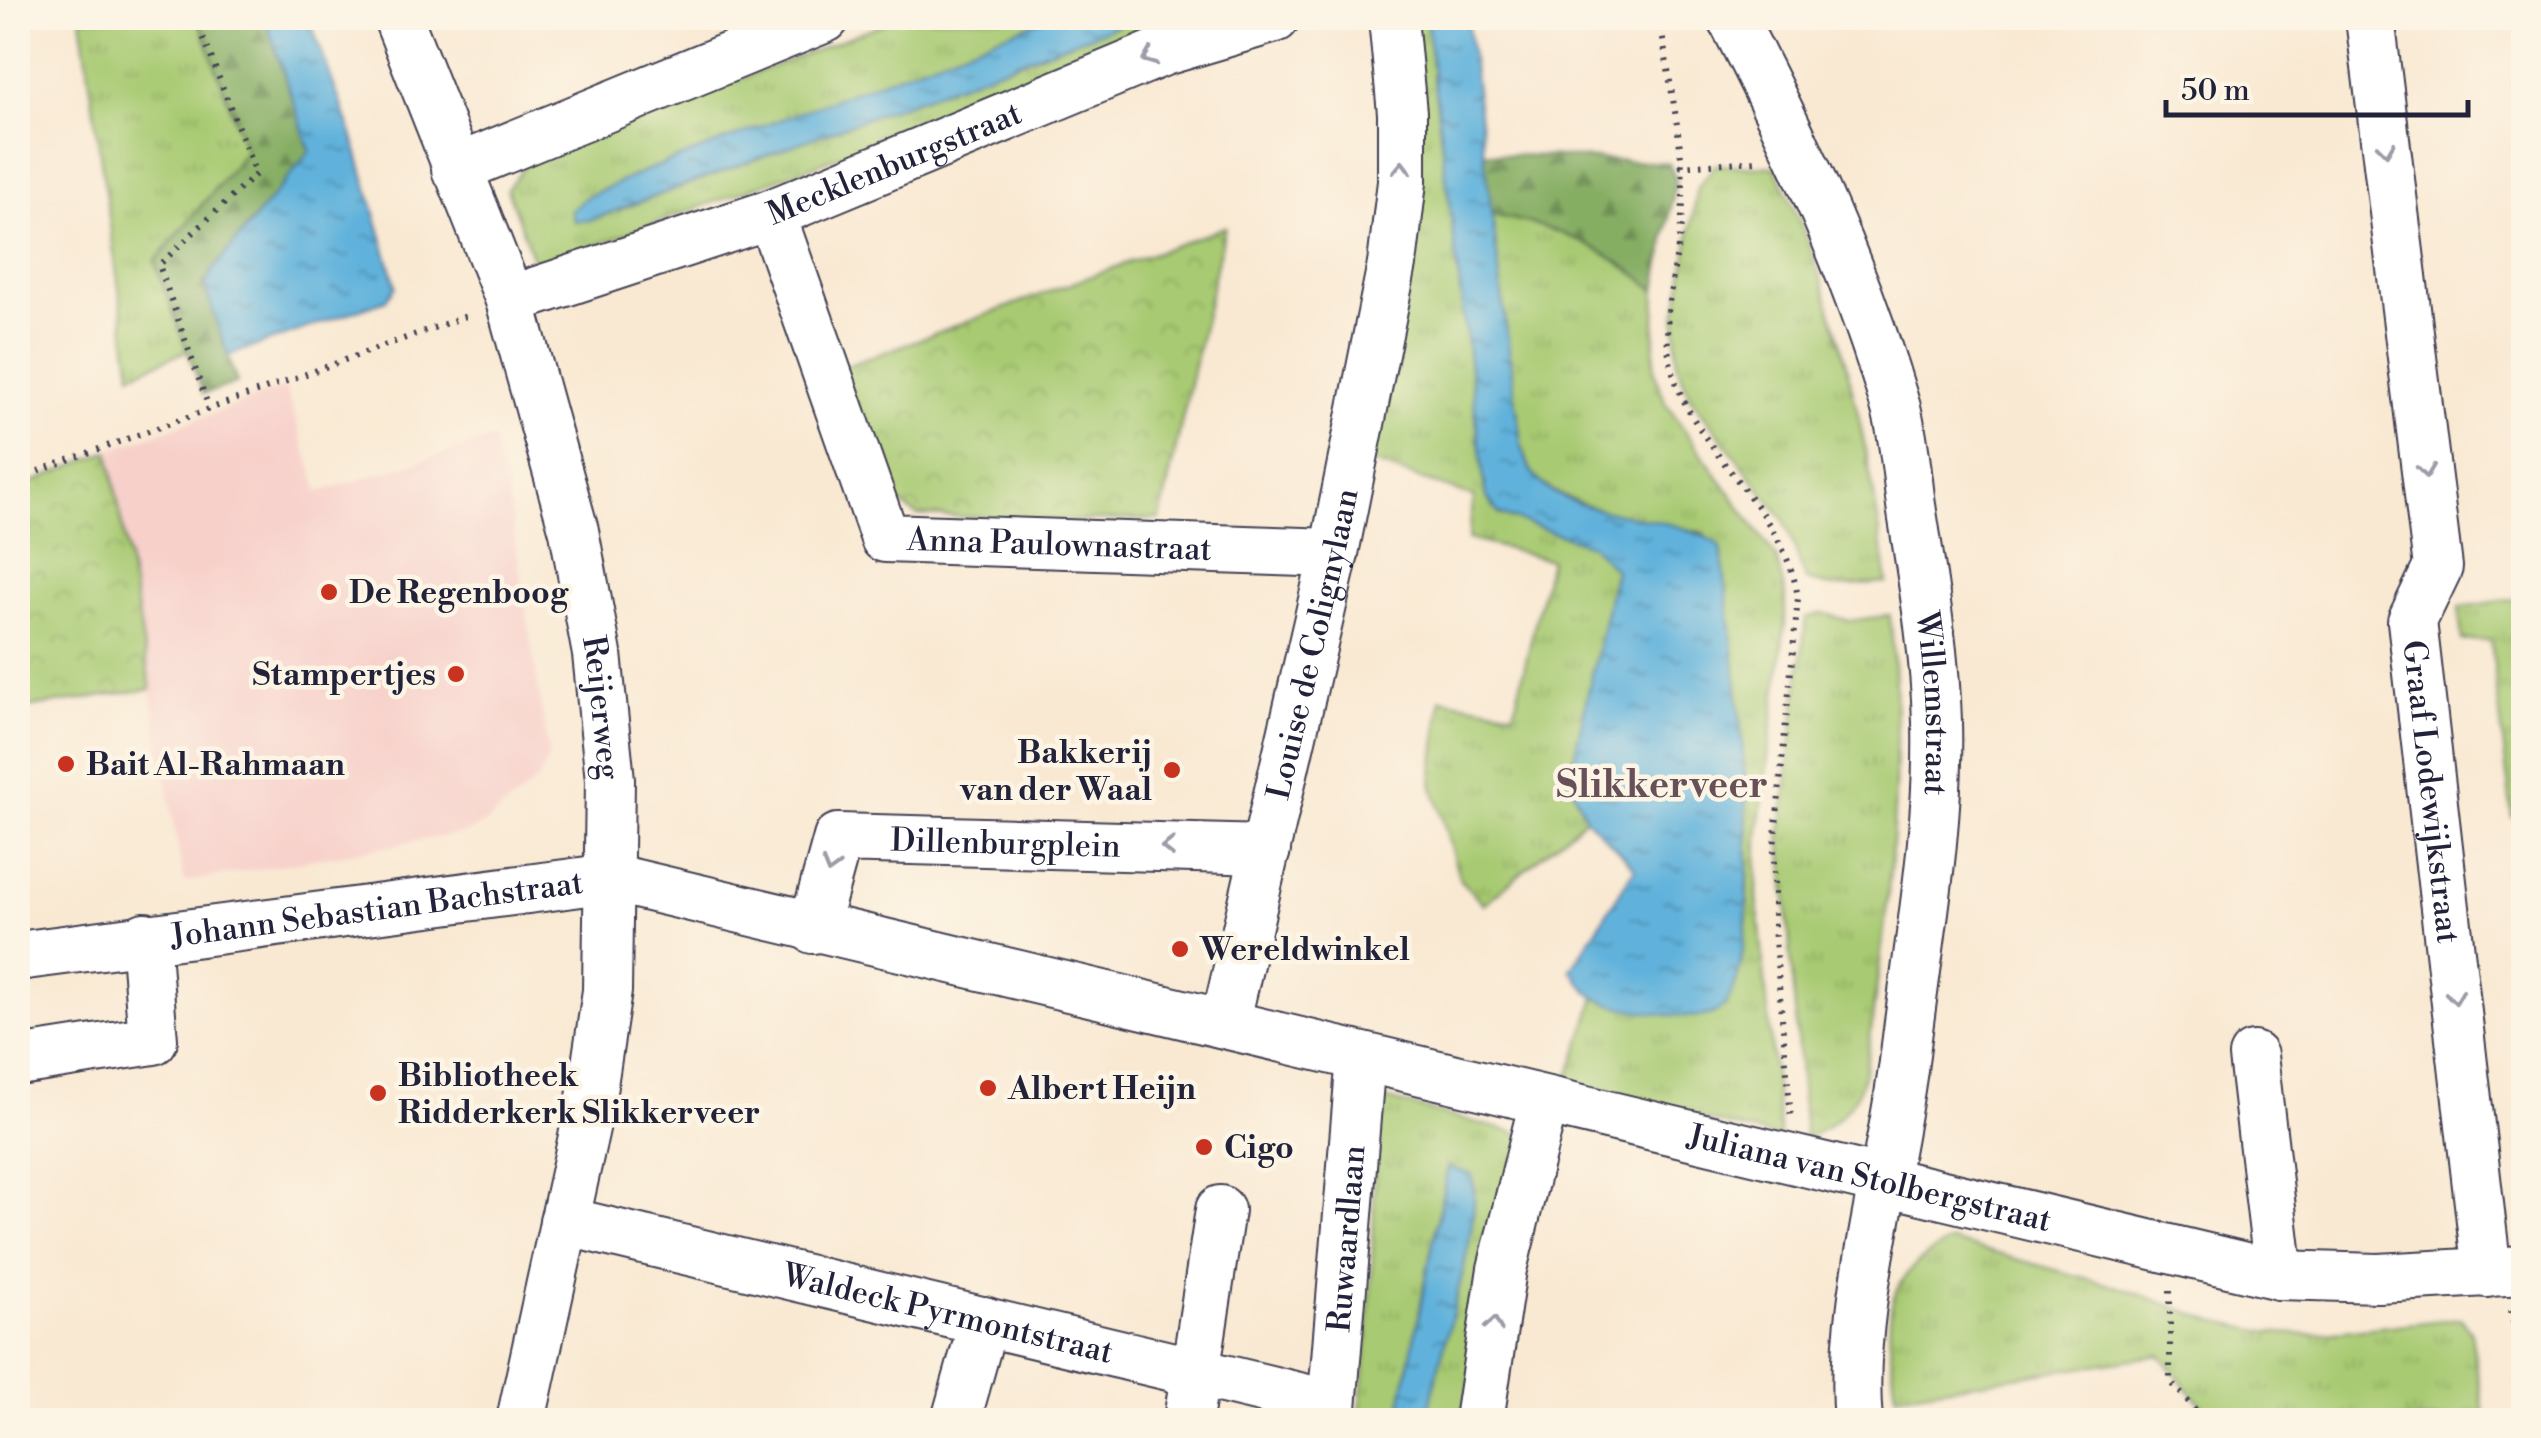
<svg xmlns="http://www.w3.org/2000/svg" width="2541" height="1438" font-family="'Libre Bodoni',serif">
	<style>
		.built { fill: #f7d0ca }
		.grass { fill: url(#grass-tufts); stroke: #657656; stroke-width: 2.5 }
		.forest { fill: url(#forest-firs); stroke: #546850; stroke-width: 2.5 }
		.park { fill: url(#park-crowns); stroke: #657656; stroke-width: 2.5 }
		.water { fill: url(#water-ripples); stroke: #426a8c; stroke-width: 2.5 }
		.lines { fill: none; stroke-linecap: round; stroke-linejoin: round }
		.minor-casing { stroke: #424052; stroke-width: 52 }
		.path { stroke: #424052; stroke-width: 6; stroke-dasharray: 2.5 8; stroke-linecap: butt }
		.minor { stroke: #fff; stroke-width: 48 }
		.oneway { stroke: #9c9ca7 }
		.poi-dot { fill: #c8321e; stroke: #fcf5e5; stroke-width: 4 }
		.labels { text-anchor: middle; stroke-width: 9; stroke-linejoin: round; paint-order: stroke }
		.street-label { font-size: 32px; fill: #22223b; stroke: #fcf5e5 }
		.poi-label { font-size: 32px; font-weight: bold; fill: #22223b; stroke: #fcf5e5; text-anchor: start }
		.quarter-label { font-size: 38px; font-weight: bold; fill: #675057; stroke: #fcf5e5 }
	</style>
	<defs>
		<pattern id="grass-tufts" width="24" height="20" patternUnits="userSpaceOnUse" patternTransform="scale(2.5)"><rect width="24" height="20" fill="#a8ca72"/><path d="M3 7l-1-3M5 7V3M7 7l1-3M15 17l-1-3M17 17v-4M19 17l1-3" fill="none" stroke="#90ad64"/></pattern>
		<pattern id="forest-firs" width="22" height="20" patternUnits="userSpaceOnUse" patternTransform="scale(2.5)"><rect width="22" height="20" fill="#86ae64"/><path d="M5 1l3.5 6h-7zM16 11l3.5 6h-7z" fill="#6d8d54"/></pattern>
		<pattern id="park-crowns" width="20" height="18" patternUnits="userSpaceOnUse" patternTransform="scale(2.5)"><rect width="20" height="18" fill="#a8ca72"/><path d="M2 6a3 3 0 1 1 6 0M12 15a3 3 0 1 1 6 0" fill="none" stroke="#90ad64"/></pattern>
		<pattern id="water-ripples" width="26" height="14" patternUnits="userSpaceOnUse" patternTransform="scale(2.5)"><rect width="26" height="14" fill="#61b2dc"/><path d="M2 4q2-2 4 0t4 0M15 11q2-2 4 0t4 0" fill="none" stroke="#5090b4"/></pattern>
	</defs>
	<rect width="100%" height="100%" fill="#fcf5e5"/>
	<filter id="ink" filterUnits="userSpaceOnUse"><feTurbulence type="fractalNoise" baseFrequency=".01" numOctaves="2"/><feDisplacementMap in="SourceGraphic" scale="20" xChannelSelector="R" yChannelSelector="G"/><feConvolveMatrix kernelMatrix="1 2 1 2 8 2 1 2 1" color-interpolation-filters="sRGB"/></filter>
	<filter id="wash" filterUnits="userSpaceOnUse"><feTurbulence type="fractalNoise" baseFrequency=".0048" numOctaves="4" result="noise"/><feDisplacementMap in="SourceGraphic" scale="40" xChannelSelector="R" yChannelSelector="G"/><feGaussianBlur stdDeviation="2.25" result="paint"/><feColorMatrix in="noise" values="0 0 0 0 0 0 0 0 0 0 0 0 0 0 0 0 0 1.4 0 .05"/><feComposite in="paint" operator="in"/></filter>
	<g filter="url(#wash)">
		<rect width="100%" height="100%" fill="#f9e9d3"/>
		<polygon class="built" points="285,387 319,492 493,439 508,495 549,756 539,779 486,823 468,832 184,882 109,451"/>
		<g class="grass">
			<polygon points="81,18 198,18 246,151 155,262 187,351 131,374"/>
			<polygon points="898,18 1047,18 586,197 592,220 1137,18 1219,18 536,267 507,189 528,161"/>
			<polygon points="1413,18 1426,18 1486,496 1499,514 1591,545 1615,570 1569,780 1586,818 1484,904 1460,880 1432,783 1441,699 1514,712 1550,560 1468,539 1474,497 1370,462"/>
			<path d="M 1715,165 L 1775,167 C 1836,289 1870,448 1887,583 L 1833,587 L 1806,580 L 1784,520 L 1690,397 L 1677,363 L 1676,318 L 1698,187 Z"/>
			<path d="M 1491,215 C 1557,226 1605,247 1656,290 L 1654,371 L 1666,404 L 1776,557 L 1785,593 L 1785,624 L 1758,838 L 1757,896 L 1780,1138 L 1566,1086 L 1595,998 L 1670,1015 L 1726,1006 C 1779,889 1723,661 1704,533 C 1661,522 1560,510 1533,474 C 1527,466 1525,453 1521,444 Z"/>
			<polygon points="2523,598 2523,816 2512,817 2491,640 2462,641 2459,607"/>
			<path d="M 1823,613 L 1850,621 L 1890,615 C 1903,739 1894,867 1876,990 C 1871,1019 1871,1053 1862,1081 C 1854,1110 1831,1127 1805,1138 L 1781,832 L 1806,618 Z"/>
			<path d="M 1373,1096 L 1524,1135 L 1462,1420 L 1428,1420 L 1448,1167 L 1398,1420 L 1359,1420 C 1372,1311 1377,1206 1373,1096 Z"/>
			<path d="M 1951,1241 L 2128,1290 L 2214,1321 L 2266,1332 L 2308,1335 L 2461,1318 L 2471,1333 L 2485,1420 L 2214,1420 L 2160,1355 L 1896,1395 C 1887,1320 1876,1280 1951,1241 Z"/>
		</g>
		<g class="forest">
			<polygon points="198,18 265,18 310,151 212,271 205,286 237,383 203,394 155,262 246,151"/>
			<path d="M 1484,153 L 1669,163 L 1676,179 L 1656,290 C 1605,247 1557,226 1491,215 Z"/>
		</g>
		<g class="park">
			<polygon points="1225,227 1160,519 1064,521 917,515 896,501 841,368"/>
			<polygon points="109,451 151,689 18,709 18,488"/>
		</g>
		<g class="water">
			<polygon points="265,18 309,18 353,137 396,286 386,300 228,356 205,287 212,271 310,151"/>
			<polygon points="1047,18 1137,18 591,220 574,221 571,211 586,197 645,171"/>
			<path d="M 1426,18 L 1467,18 L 1521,444 C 1525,453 1527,466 1533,474 C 1570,524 1673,508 1721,547 C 1732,637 1772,934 1727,1002 C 1715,1021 1690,1017 1671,1015 C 1651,1013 1615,1008 1596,998 C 1587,993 1578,978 1571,970 L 1635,868 L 1586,818 L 1569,780 L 1615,570 L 1591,545 L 1499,514 L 1486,496 Z"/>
			<path d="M 1448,1167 L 1472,1175 C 1485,1229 1435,1357 1428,1420 L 1398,1420 Z"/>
		</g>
	</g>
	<g filter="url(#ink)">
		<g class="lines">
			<g class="minor-casing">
				<g id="minor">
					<path id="s1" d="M 398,18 L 510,300 L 574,531 L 597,654 L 610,780 L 607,991 L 590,1105 L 521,1420"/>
					<path id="s2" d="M 1732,18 C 1797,144 1856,270 1896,408 C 1905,441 1907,478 1912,512 C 1923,582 1935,652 1937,722 C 1940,832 1918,945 1905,1054 C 1892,1166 1847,1311 1858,1420"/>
					<path id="s3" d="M 2370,18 L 2438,567 L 2412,621 L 2487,1273"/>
					<polyline points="456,169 825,18"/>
					<path id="s4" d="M 771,214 L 885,538 L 1334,553"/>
					<path id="s5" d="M 510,300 L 771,214 L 1164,51 L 1275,18"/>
					<path id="s6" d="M 813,929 L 838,838 L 1266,850"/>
					<path id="s7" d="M 18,956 L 611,878 L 2279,1275 L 2378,1278 L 2524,1270"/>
					<path id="s8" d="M 1225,1024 L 1334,553 L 1392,264 L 1402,182 L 1402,113 L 1393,18"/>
					<polyline points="2253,1056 2279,1275"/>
					<polyline points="18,1061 153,1040 145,937"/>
					<path id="s9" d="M 564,1221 L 1332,1405"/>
					<polyline points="956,1420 984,1321"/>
					<polyline points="1188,1420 1220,1210"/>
					<path id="s10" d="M 1331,1420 L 1361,1057"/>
					<polyline points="1479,1420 1502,1269 1544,1102"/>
				</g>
			</g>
			<g class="path">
				<polyline points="196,18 256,174 159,265 209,408"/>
				<path d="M 1660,18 C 1667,74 1684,143 1683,199 C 1682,257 1656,316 1673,373 C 1698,457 1785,509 1798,598 L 1774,847 L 1774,929 L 1791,1117"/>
				<polyline points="1679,166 1758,161"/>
				<polyline points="18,473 27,475 472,314"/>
				<polyline points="2170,1291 2170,1381 2201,1416 2215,1420"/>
				<polyline points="2511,1310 2524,1393"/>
			</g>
			<use href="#minor" class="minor"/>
		</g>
		<defs><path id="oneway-chevron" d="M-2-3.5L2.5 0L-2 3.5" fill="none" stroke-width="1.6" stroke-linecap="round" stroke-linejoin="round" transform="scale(2.5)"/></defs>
		<g class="oneway">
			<use href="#oneway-chevron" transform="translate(1149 58) rotate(158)"/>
			<use href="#oneway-chevron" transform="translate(2386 149) rotate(83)"/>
			<use href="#oneway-chevron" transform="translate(1402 168) rotate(-89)"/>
			<use href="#oneway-chevron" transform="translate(2426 471) rotate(83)"/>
			<use href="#oneway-chevron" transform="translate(1168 847) rotate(-179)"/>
			<use href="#oneway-chevron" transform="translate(830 867) rotate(106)"/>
			<use href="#oneway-chevron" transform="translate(2455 997) rotate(83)"/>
			<use href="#oneway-chevron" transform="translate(1494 1324) rotate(-81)"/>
		</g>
	</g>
	<g class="poi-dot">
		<circle cx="329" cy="592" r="10"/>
		<circle cx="456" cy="674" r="10"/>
		<circle cx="66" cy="764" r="10"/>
		<circle cx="1172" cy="770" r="10"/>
		<circle cx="1180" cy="949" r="10"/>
		<circle cx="988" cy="1088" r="10"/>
		<circle cx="378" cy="1093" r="10"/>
		<circle cx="1204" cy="1147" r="10"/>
	</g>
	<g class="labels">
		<g class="street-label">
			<text dy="11" stroke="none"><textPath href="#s5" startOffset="408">Mecklenburgstraat</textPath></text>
			<text dy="11" stroke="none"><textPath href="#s4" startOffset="518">Anna Paulownastraat</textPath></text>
			<text dy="11" stroke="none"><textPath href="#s8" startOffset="390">Louise de Colignylaan</textPath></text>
			<text dy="11" stroke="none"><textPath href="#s2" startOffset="722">Willemstraat</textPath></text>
			<text dy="11" stroke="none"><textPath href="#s1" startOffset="722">Reijerweg</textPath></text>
			<text dy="11" stroke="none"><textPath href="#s3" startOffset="785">Graaf Lodewijkstraat</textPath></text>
			<text dy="11" stroke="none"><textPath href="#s6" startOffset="262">Dillenburgplein</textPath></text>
			<text dy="11" stroke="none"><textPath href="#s7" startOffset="362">Johann Sebastian Bachstraat</textPath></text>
			<text dy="11" stroke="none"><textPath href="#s7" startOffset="1892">Juliana van Stolbergstraat</textPath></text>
			<text dy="11" stroke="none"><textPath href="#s10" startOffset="182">Ruwaardlaan</textPath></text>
			<text dy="11" stroke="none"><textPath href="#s9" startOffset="395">Waldeck Pyrmontstraat</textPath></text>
		</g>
		<g class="poi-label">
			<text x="349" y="603">De Regenboog</text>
			<text x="436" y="685" text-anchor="end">Stampertjes</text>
			<text x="1152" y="763" text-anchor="end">Bakkerij<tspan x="1152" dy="37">van der Waal</tspan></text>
			<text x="86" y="775">Bait Al-Rahmaan</text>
			<text x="1200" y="960">Wereldwinkel</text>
			<text x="398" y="1086">Bibliotheek<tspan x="398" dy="37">Ridderkerk Slikkerveer</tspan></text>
			<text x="1008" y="1099">Albert Heijn</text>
			<text x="1224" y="1158">Cigo</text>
		</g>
		<g class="quarter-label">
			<text x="1662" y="797">Slikkerveer</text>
		</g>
	</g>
	<rect width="2541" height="1438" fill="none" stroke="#fcf5e5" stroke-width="60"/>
	<path d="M2166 100v15h302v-15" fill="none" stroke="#22223b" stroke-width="5"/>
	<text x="2181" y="100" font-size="30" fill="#22223b" stroke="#fcf5e5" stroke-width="8" paint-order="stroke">50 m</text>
</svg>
